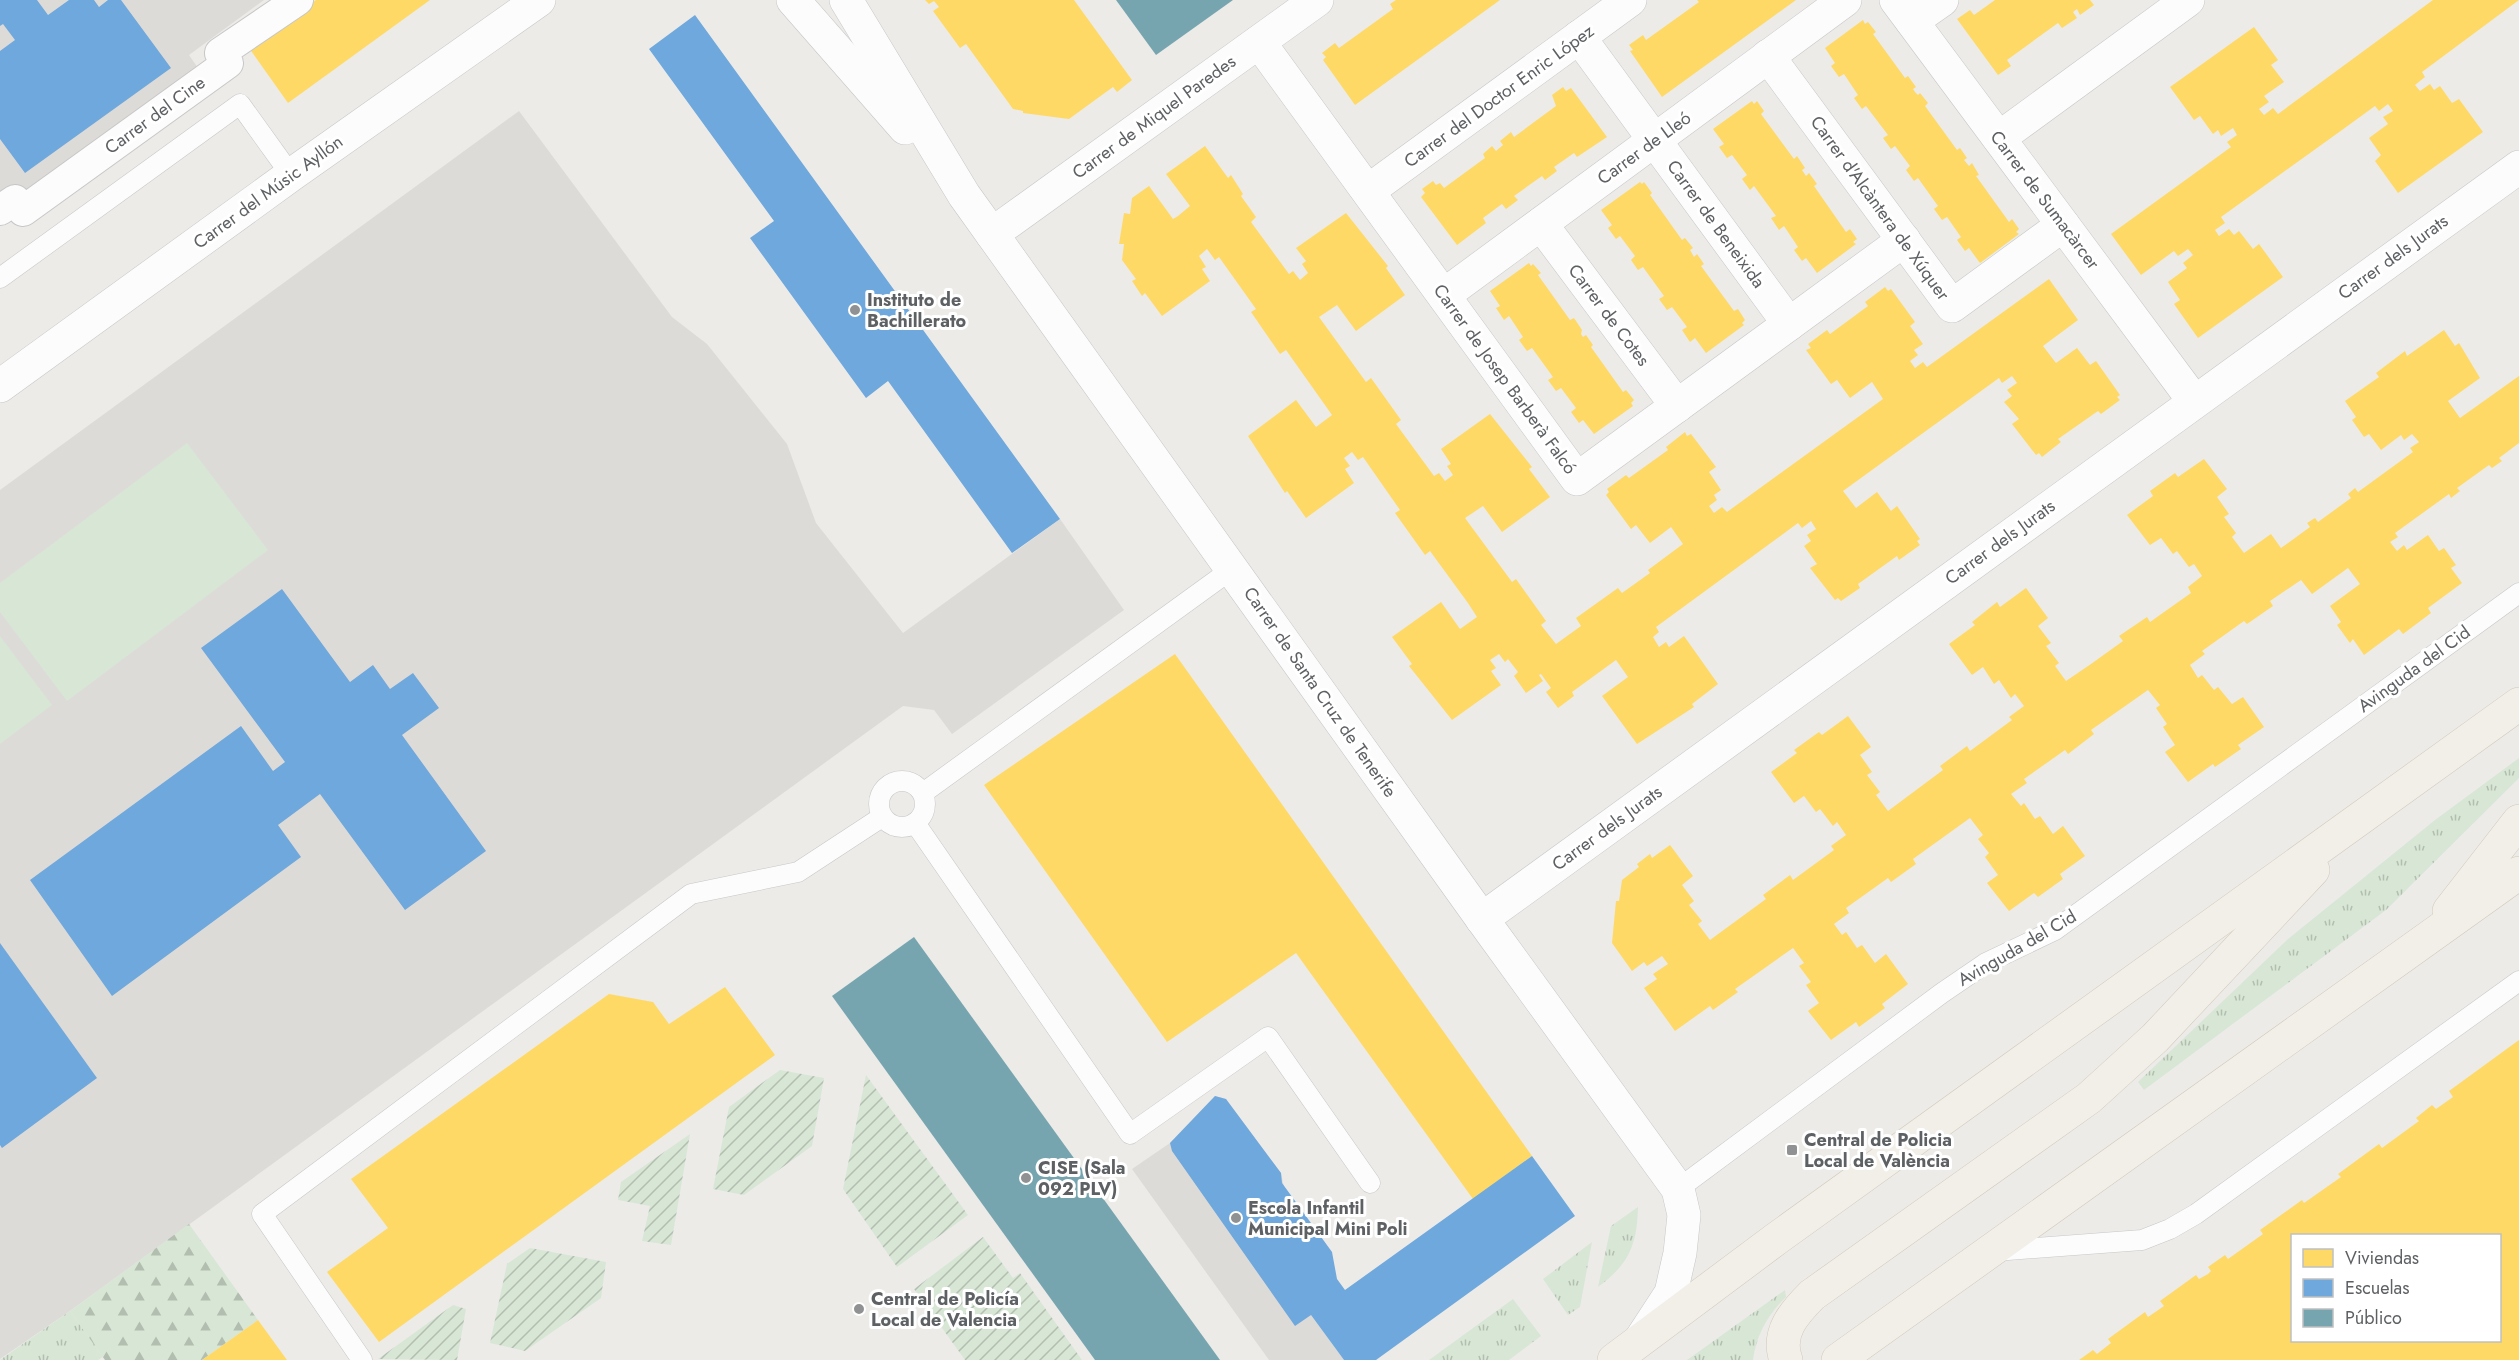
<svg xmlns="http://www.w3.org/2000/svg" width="2519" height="1360" font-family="Jost,sans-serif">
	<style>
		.education { fill: #dddbd8 }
		.grass { fill: url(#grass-tufts) }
		.forest { fill: url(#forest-firs) }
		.park { fill: #d8e6d5 }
		.garden { fill: url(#garden-furrows) }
		.homes { fill: #ffd966; fill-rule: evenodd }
		.schools { fill: #6fa8dc }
		.public { fill: #76a5af }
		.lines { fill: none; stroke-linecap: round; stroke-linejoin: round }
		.service-casing { stroke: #c7c7c7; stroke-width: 21 }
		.pedestrian-casing { stroke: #c7c7c7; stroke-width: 32 }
		.minor-casing { stroke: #c7c7c7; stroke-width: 34 }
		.tertiary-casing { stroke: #c7c7c7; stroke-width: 34 }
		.primary-casing { stroke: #d1c9b9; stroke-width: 34 }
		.service { stroke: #fcfcfc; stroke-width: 20 }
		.pedestrian { stroke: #fcfcfc; stroke-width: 30 }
		.minor { stroke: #fcfcfc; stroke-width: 33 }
		.tertiary { stroke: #fcfcfc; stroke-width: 33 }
		.primary { stroke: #f2efe9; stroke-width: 33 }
		.poi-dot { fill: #909192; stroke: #fff; stroke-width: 2 }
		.labels { text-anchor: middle; stroke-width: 6; stroke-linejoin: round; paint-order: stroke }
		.street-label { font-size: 18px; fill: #5e6164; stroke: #fff }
		.poi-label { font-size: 18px; font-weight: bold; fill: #5e6164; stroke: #fff; text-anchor: start }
	</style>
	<defs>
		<pattern id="grass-tufts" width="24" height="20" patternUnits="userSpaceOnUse" patternTransform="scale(1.5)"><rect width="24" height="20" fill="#d8e6d5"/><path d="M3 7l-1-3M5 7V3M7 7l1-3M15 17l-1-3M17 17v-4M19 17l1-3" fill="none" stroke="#b2beb0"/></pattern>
		<pattern id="forest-firs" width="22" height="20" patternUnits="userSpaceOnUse" patternTransform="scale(1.5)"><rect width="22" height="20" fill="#d8e6d5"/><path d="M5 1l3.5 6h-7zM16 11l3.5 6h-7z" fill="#b2beb0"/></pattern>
		<pattern id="garden-furrows" width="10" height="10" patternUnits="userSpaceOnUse" patternTransform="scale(1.5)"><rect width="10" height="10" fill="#d8e6d5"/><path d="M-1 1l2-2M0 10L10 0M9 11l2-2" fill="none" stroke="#b2beb0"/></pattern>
	</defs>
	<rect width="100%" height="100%" fill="#ecebe8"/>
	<g class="education">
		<polygon points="0,0 264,0 189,55 198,68 22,195 14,185 0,195"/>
		<polygon points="519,111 672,317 707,344 787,444 816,523 903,633 1060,519 1124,610 952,734 934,710 903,706 70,1311 0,1359 0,490"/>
		<polygon points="1215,1096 1226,1099 1281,1173 1311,1315 1344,1360 1269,1360 1132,1169 1170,1143"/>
	</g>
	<g class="grass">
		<polygon points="2519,758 2519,778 2386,910 2144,1090 2138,1082 2288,939 2435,820"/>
		<path d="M 1638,1207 C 1637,1245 1629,1264 1598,1287 L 1611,1226 Z"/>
		<polygon points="1592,1242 1580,1307 1568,1315 1543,1279"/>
		<path d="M 1785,1290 L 1786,1297 C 1768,1314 1756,1336 1753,1360 L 1687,1360 Z"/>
		<polygon points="1513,1299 1541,1336 1509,1360 1429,1360"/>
		<polygon points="70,1311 103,1357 98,1360 0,1360"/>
	</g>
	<polygon class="forest" points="189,1224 258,1320 202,1360 105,1360 70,1311"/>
	<g class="park">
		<polygon points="187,443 268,550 67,701 0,612 0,583"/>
		<polygon points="0,636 52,705 0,744"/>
	</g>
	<g class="garden">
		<polygon points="780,1070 824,1078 812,1146 744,1195 713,1189 729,1107"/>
		<polygon points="866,1075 968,1215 897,1267 843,1189"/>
		<polygon points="690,1134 671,1245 642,1241 650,1206 618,1200 621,1182"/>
		<polygon points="983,1237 1013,1278 1020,1273 1082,1360 965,1360 914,1289"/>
		<polygon points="530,1248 606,1262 601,1298 525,1351 490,1343 507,1264"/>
		<polygon points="453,1305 466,1309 457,1360 378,1359"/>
	</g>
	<g class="homes">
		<polygon points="316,0 430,0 288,103 249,48"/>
		<polygon points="925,0 1074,0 1132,80 1117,92 1113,87 1069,119 1023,113 1023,111 1013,109 966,44 960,48 933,11 939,7 934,1 929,4"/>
		<polygon points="1396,0 1500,0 1355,105 1323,60 1326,57 1322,53 1335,43 1339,48 1393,9 1390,4"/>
		<polygon points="1697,0 1796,0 1662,97 1630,51 1633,50 1629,45 1643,35 1646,40 1699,2"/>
		<polygon points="1995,0 2090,0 2094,5 2080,15 2077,9 2073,12 2077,18 2062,28 2058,23 2007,60 2011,66 1998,75 1957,19 1970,10 1974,15"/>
		<polygon points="2433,0 2519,0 2422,72 2425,77 2415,85 2420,91 2430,84 2434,90 2440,86 2452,103 2459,99 2483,132 2398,193 2375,161 2381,155 2369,138 2388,124 2383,117 2393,111 2388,104 2379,111 2375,106 2342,130 2221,217 2225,223 2215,230 2219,236 2229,229 2234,235 2239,231 2253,249 2259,244 2283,277 2198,338 2174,304 2180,300 2168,282 2187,268 2183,263 2193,255 2188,249 2178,256 2174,251 2141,275 2111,234 2231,147 2227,142 2237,135 2233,128 2221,136 2218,130 2213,134 2200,116 2194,120 2170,87 2254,27 2278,60 2271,65 2284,82 2264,96 2269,102 2259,109 2264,115 2273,108 2278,114"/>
		<polygon points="1863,20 1865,24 1868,22 1876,32 1873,34 1905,78 1908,76 1916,87 1913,89 1915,92 1918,95 1920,93 1928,103 1925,106 1957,150 1960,148 1967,158 1964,160 1969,166 1972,163 1979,175 1976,176 2009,222 2012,219 2019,229 2016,232 2019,234 1980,263 1969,248 1965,251 1957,240 1961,237 1947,217 1942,220 1934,209 1938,206 1918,178 1914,181 1906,170 1910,166 1895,146 1891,149 1883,138 1888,135 1866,106 1862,109 1854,98 1858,95 1844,74 1839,77 1831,66 1835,63 1825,48"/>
		<polygon points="1563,87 1566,91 1571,88 1607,137 1577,157 1574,153 1554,167 1557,171 1545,180 1542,176 1514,196 1518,200 1506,209 1502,204 1483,218 1486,223 1457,245 1421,197 1425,193 1422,189 1433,181 1436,185 1440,183 1444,188 1485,158 1483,154 1492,146 1496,151 1503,145 1500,141 1511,132 1514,137 1556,106 1552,95"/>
		<polygon points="1752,101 1754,104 1757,101 1764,111 1761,114 1794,159 1797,156 1805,168 1802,170 1806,176 1809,173 1817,184 1814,186 1846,232 1850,229 1857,239 1853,242 1856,244 1817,273 1806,258 1802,261 1794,250 1798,247 1784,226 1779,230 1771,218 1776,216 1754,186 1750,190 1742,179 1747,175 1732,155 1727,158 1719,147 1724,144 1713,129"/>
		<polygon points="1205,146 1228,178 1231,175 1243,194 1241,196 1256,217 1251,222 1289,274 1293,271 1300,280 1308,273 1302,264 1306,261 1296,248 1346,213 1388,266 1386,268 1405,295 1356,331 1337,305 1319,317 1366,382 1371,378 1401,420 1396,424 1434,476 1439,473 1445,481 1453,475 1447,466 1451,464 1441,449 1490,414 1532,467 1529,469 1550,497 1502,532 1483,506 1465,518 1512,582 1516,579 1546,621 1541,625 1556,644 1581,626 1576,618 1618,588 1622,593 1650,573 1648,570 1683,544 1671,527 1650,543 1636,525 1631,529 1606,495 1609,492 1607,489 1626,475 1629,478 1668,450 1666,447 1685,432 1687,436 1691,434 1716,467 1709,472 1721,490 1714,495 1717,500 1709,506 1714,513 1722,507 1727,512 1883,399 1872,382 1850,398 1837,380 1831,384 1806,350 1811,348 1808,344 1827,330 1830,334 1868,306 1865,302 1885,287 1888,291 1891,289 1915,322 1910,326 1923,344 1914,350 1918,355 1910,361 1915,368 1923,362 1927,367 2049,279 2078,320 2043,346 2056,363 2077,348 2090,365 2096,361 2120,395 2117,397 2120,400 2101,414 2098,411 2058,439 2061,442 2042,457 2039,453 2036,455 2012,424 2019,419 2004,402 2012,396 2007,390 2017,383 2012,376 2002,383 1999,378 1843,491 1856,508 1877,492 1891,511 1897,506 1920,539 1917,541 1920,545 1899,560 1897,556 1858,584 1860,588 1841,601 1838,598 1835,600 1810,568 1817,564 1804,546 1811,541 1807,535 1816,529 1811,521 1802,528 1798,523 1656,627 1659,632 1653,637 1659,647 1666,642 1669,647 1684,636 1718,684 1692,704 1694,707 1637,744 1602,696 1628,677 1616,660 1572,692 1574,696 1558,708 1546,692 1551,688 1541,674 1539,675 1543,681 1526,693 1514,676 1518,672 1508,659 1505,662 1499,654 1490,660 1496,668 1491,671 1501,685 1452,720 1409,666 1412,664 1392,637 1441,602 1460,629 1477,617 1468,603 1430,551 1425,555 1395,513 1400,510 1363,457 1358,460 1352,452 1344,458 1350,466 1345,469 1354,483 1306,518 1287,491 1285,493 1248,436 1296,400 1316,427 1332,415 1286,350 1280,354 1251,312 1256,309 1219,257 1215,260 1207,249 1199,256 1206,267 1202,269 1210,281 1162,316 1145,293 1142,296 1132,281 1136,279 1122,260 1124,244 1119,244 1124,213 1130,214 1132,198 1149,186 1173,219 1178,216 1190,206 1166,174"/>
		<polygon points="1640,182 1642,184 1644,182 1652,193 1650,195 1682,240 1685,238 1693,248 1690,250 1694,257 1697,254 1704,264 1701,266 1734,311 1738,309 1745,320 1742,323 1744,325 1706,353 1695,338 1690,342 1682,330 1687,327 1672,307 1667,310 1659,299 1664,296 1643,267 1638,270 1631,260 1635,256 1620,236 1616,239 1608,228 1612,225 1601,210"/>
		<polygon points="1529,263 1531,266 1533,264 1541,273 1538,275 1570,320 1574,318 1582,330 1581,334 1583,337 1586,335 1593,345 1591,347 1623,392 1626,390 1634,400 1631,403 1633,406 1594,434 1583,420 1579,423 1571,412 1576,408 1561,388 1556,391 1548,380 1553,377 1532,348 1527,351 1519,340 1523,337 1509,316 1504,320 1496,308 1500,306 1490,291"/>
		<polygon points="2444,330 2455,346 2459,343 2480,378 2448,401 2460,418 2519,376 2519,443 2499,458 2502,461 2492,468 2489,465 2457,488 2460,491 2451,498 2449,494 2395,533 2398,537 2390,542 2397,551 2404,545 2407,550 2428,535 2439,551 2444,548 2456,565 2451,568 2462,583 2428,608 2431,613 2403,634 2399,629 2364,655 2353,639 2350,643 2337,625 2341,622 2330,606 2360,584 2348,568 2312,594 2301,580 2270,601 2273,606 2247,624 2244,621 2202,651 2205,654 2190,665 2198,678 2202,675 2214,690 2218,687 2232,704 2243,697 2264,727 2238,745 2241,749 2215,767 2213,764 2188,782 2165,752 2175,745 2163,727 2167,724 2156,708 2160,705 2148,690 2091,730 2094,734 2068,754 2065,750 2024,779 2027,783 2011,794 2021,806 2024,803 2035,819 2040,816 2053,834 2063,826 2085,856 2060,874 2063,879 2038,897 2034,893 2009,911 1987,883 1998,875 1985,857 1989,853 1978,839 1983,835 1970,818 1913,859 1916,864 1891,882 1888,878 1846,908 1849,913 1834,924 1842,935 1846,932 1857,948 1862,945 1875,963 1886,954 1908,984 1882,1004 1885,1008 1859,1027 1856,1022 1831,1040 1808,1011 1819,1003 1806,985 1811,982 1799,966 1804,963 1793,948 1735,989 1738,992 1713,1010 1710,1006 1675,1031 1644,988 1657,979 1653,974 1668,964 1662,956 1647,966 1644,962 1632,971 1612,943 1616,901 1619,901 1622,880 1639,867 1637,864 1650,854 1652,858 1670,845 1693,876 1682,885 1694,901 1689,905 1702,921 1698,924 1710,940 1766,899 1763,895 1790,875 1793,880 1834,850 1831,846 1846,835 1837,822 1833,826 1820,809 1816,812 1804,796 1794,803 1771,772 1797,753 1794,750 1819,732 1822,735 1848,716 1871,747 1860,755 1872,772 1867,775 1880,792 1876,795 1888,811 1943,770 1940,766 1967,746 1970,751 2012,720 2009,717 2024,706 2015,694 2011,698 1999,680 1994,684 1983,667 1972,675 1949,644 1975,625 1972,622 1997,602 2000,607 2026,588 2048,618 2038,626 2051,643 2046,646 2059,663 2055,666 2066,681 2091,664 2123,641 2119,636 2147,617 2150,622 2191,593 2188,587 2202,576 2194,564 2189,567 2177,551 2173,554 2161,538 2150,545 2127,515 2153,496 2150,491 2175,473 2178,477 2204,459 2227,489 2217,497 2229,514 2224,517 2236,533 2232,537 2244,553 2271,534 2281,548 2310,527 2307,523 2315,518 2318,522 2351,498 2348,494 2355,488 2358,492 2413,452 2410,448 2419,442 2412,434 2404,440 2401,435 2381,450 2369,434 2364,437 2352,420 2356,417 2345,401 2379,377 2376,373 2405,351 2407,356"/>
		<polygon points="1175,654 1532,1156 1473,1199 1296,953 1167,1042 984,785"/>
		<polygon points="725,987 775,1055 379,1342 327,1272 388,1228 351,1179 609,994 653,1002 669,1024"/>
		<path d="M 2519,1040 L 2519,1360 L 2079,1360 L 2093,1350 L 2097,1354 L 2111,1343 L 2108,1339 L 2145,1312 L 2148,1317 L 2164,1306 L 2160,1301 L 2196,1275 L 2199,1279 L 2208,1274 L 2211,1271 L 2208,1267 L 2225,1255 L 2228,1259 L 2263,1234 L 2260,1230 L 2302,1200 L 2304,1203 L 2341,1177 L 2338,1174 L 2379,1144 L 2382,1148 L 2419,1121 L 2416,1118 L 2432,1105 L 2436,1109 L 2453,1097 L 2449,1091 ZM 2292,1236 L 2500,1236 L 2500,1340 L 2292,1341 Z"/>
		<polygon points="258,1320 287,1360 202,1360"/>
	</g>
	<g class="schools">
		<polygon points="0,0 37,0 48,15 69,0 94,0 99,7 108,0 121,0 171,68 25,173 0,139 0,51 15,40 3,24 0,26"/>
		<polygon points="695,15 1060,519 1012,553 888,381 866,398 750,238 774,221 649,49"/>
		<polygon points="282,589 350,682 373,665 390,689 413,673 439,708 402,735 486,851 405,910 320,794 278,825 301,857 112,996 30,880 241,726 273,771 285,762 201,648"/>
		<polygon points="0,943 97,1078 2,1148 0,1145"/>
		<polygon points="1215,1096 1226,1099 1281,1173 1282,1183 1332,1252 1337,1279 1345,1290 1532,1156 1575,1216 1376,1360 1344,1360 1311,1315 1295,1326 1172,1151 1170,1143"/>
	</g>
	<g class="public">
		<polygon points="1116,0 1233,0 1156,55"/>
		<polygon points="914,937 1220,1360 1095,1360 832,996"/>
	</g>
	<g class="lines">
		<g class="service-casing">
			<g id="service">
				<polyline points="0,278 240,104 291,175"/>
				<circle cx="902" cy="804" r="23"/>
				<polyline points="923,793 1232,569"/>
				<polyline points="915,823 1130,1134 1268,1037 1370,1183"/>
				<polyline points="1678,1189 1942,993 1986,963 2055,930 2519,593"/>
				<polyline points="1995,1251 2142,1240 2170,1229 2196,1214 2519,981"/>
				<polyline points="362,1360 262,1214 691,894 798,872 882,817"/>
			</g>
		</g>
		<g class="pedestrian-casing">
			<polyline id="pedestrian" points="0,210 15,200 23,211 228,63 220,53 298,0"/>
		</g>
		<g class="minor-casing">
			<g id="minor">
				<polyline points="1896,0 2194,401"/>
				<polyline points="1912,21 1942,0"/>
				<polyline points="1579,37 1789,324"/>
				<polyline points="1259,42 1577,479 1904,240"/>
				<polyline points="1768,56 1952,306 2063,225"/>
				<polyline points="1999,138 2188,0"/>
				<polyline points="1368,191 1630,0"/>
				<polyline points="1541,224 1677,406"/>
				<polyline points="992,234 1317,0"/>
				<polyline points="1444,295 1845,0"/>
				<polyline points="1482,919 2519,167"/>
			</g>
		</g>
		<g class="tertiary-casing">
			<g id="tertiary">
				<polyline points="793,0 905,128"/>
				<polyline points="846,0 964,195 1482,919 1678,1189 1684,1215 1680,1253 1671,1293 1641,1339"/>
				<polyline points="0,386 291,175 539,0"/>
			</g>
		</g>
		<g class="primary-casing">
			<g id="primary">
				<polyline points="2449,911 2519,821"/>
				<polyline points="1614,1360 1776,1239 2519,704"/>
				<path d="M 1786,1360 C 1776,1333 1794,1313 1812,1295 L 2089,1098 L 2155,1038 L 2313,870"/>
				<polyline points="1838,1360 2519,873"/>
			</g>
		</g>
		<use href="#service" class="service"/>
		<use href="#pedestrian" class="pedestrian"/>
		<use href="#minor" class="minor"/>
		<use href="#tertiary" class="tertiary"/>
		<use href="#primary" class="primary"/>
	</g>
	<g class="poi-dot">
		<circle cx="855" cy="310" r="6"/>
		<rect x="1786" y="1144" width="12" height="12" rx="3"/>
		<circle cx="1026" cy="1178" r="6"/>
		<circle cx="1236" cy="1218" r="6"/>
		<circle cx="859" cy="1309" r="6"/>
	</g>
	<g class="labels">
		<g class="street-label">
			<text transform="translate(1499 96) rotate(-36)" y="6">Carrer del Doctor Enric López</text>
			<text transform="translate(155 115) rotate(-36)" y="6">Carrer del Cine</text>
			<text transform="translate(1154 117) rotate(-36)" y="6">Carrer de Miquel Paredes</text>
			<text transform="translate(1644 148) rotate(-36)" y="6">Carrer de Lleó</text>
			<text transform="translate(268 192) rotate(-36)" y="6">Carrer del Músic Ayllón</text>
			<text transform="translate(2045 200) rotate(53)" y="6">Carrer de Sumacàrcer</text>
			<text transform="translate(1880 208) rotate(54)" y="6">Carrer d'Alcàntera de Xúquer</text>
			<text transform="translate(1716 224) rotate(54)" y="6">Carrer de Beneixida</text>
			<text transform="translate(2393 257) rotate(-36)" y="6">Carrer dels Jurats</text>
			<text transform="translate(1609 315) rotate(53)" y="6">Carrer de Cotes</text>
			<text transform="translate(1505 379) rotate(54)" y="6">Carrer de Josep Barberà Falcó</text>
			<text transform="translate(2000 542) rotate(-36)" y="6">Carrer dels Jurats</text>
			<text transform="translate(2414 669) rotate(-36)" y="6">Avinguda del Cid</text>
			<text transform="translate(1320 692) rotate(55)" y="6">Carrer de Santa Cruz de Tenerife</text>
			<text transform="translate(1607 828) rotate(-36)" y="6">Carrer dels Jurats</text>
			<text transform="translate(2017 948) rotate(-30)" y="6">Avinguda del Cid</text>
		</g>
		<g class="poi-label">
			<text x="867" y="306">Instituto de<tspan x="867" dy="21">Bachillerato</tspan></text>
			<text x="1804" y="1146">Central de Policia<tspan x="1804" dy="21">Local de València</tspan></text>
			<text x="1038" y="1174">CISE (Sala<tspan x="1038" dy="21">092 PLV)</tspan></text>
			<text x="1248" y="1214">Escola Infantil<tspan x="1248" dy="21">Municipal Mini Poli</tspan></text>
			<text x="871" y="1305">Central de Policía<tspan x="871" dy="21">Local de Valencia</tspan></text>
		</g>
	</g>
	<rect x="2291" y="1234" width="210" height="108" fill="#ffffff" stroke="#bfc0c1" stroke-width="1.5"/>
	<rect x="2303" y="1249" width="30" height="18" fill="#ffd966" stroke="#bfc0c1" stroke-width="1.5"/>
	<text x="2345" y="1264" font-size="18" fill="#5e6164">Viviendas</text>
	<rect x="2303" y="1279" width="30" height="18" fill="#6fa8dc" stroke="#bfc0c1" stroke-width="1.5"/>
	<text x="2345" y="1294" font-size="18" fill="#5e6164">Escuelas</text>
	<rect x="2303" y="1309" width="30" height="18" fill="#76a5af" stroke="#bfc0c1" stroke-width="1.5"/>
	<text x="2345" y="1324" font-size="18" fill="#5e6164">Público</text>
</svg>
